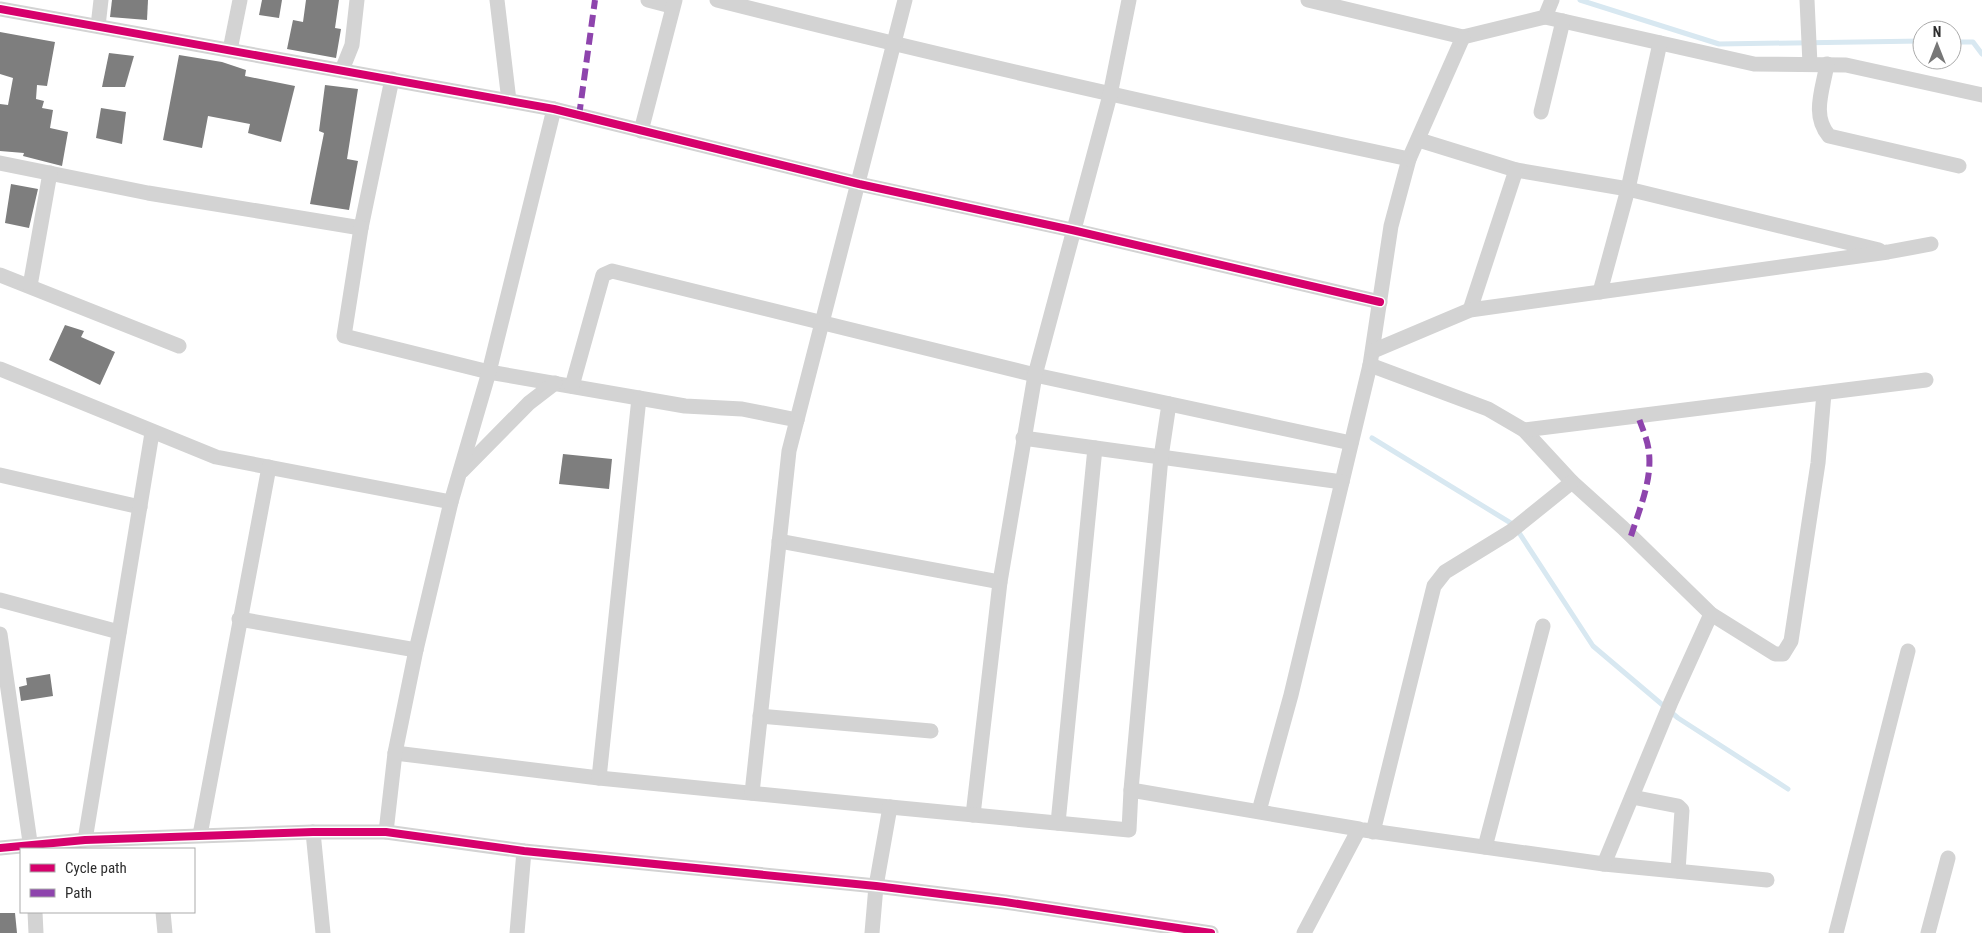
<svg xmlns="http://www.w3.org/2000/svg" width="1982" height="933" font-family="'Roboto Condensed',sans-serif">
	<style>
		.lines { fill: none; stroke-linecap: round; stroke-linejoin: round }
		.stream { stroke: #d8e8f1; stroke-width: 5 }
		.building { fill: #7e7e7e }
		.minor { stroke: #d3d3d3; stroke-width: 15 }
		.quiet { stroke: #8e44ad; stroke-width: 6; stroke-dasharray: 12 6; stroke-linecap: butt }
		.cycleway-casing { stroke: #fff; stroke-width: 11 }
		.cycleway { stroke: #d6006c; stroke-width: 8 }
	</style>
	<rect width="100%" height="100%" fill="#fff"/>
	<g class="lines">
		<g class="stream">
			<polyline points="1580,0 1719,44 1922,41"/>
			<polyline points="1952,42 1973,42 1982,54"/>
			<polyline points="1372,438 1514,525 1593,646 1678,718 1788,789"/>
		</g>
	</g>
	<g class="building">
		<polygon points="112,0 148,0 147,20 110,17"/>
		<polygon points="262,0 282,0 279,18 259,15"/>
		<polygon points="306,0 339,0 335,28 341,29 336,58 287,49 293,20 303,22"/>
		<polygon points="0,32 55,42 47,86 37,85 36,99 44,101 42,108 53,110 50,128 68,132 62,166 23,156 24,153 0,151 0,104 8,105 13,78 0,74"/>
		<polygon points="109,53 134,56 125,87 102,87"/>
		<polygon points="179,55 222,62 246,70 245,76 295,86 281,142 248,133 250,124 208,116 202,148 163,140"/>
		<polygon points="325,85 358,89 347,159 358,161 349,210 310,204 324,133 319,131"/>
		<polygon points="101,108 126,112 122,144 96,138"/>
		<polygon points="11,184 38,189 29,228 5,223"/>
		<polygon points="65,325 84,331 81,337 115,352 100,385 49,360"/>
		<polygon points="563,454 612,459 609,489 559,484"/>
		<polygon points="50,674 53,696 21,701 19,687 27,685 26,678"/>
		<polygon points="0,913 15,913 17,933 0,933"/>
	</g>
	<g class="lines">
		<g class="minor">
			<polyline points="497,0 509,101"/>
			<polyline points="648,0 671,6"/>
			<path d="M 717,0 C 947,58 1177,110 1409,159 L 1391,226 L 1370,365 L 1291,695 L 1259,811"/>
			<polyline points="1308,0 1463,37 1545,17 1552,0"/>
			<polyline points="1807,0 1810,64"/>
			<polyline points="0,9 554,109 859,184 1072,230 1380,302"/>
			<polyline points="1545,17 1754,64 1846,65 1982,95"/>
			<polyline points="98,26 101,0"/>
			<polyline points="230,50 240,0"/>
			<path d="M 1827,64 C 1823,89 1811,115 1829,136 L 1959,166"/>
			<polyline points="342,70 352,45 357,0"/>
			<polyline points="1541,112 1563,21"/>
			<polyline points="641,131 675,0"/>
			<polyline points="1419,140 1516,170 1628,189 1879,250"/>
			<polyline points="1409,159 1463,37"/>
			<polyline points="0,163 148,193 361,228 392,79"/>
			<polyline points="361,228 344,336 489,372 685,406 742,409 797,420"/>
			<polyline points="0,275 179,346"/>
			<polyline points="30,286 50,173"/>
			<polyline points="1600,292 1628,189 1660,43"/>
			<polyline points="1470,310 1516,170"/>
			<polyline points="1373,351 1470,310 1888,252 1931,244"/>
			<polyline points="1370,365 1488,409 1524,430 1572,482 1623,528 1711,614 1775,654 1783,654 1791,641 1818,463 1824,393"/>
			<polyline points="0,369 216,457 451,502"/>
			<polyline points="572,386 603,275 612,271 1035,375 1351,443"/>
			<polyline points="1524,430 1926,380"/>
			<polyline points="1023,438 1342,482"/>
			<polyline points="462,471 529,403 555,383"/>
			<polyline points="0,475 140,507"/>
			<polyline points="779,541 1000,582"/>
			<polyline points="0,600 119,632"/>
			<polyline points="239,619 416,650"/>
			<polyline points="0,634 31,849"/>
			<polyline points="760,716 931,731"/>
			<polyline points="395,753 599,778 890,807"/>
			<polyline points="599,778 639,398"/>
			<polyline points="1131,790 1161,457 1169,404"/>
			<polyline points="752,793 789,451 905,0"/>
			<polyline points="1632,797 1678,806 1682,810 1678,871"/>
			<polyline points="973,815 1000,582 1035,375 1110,95 1129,0"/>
			<polyline points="1058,823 1095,448"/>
			<polyline points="1364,830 1604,864 1767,880"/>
			<polyline points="313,832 323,933"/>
			<polyline points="386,832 395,753 416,650 451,502 489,372 554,109"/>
			<polyline points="1373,832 1434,586 1445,572 1510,532 1572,482"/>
			<polyline points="200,835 269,467"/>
			<polyline points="85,840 152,433"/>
			<polyline points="1485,847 1543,626"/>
			<polyline points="0,848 85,840 313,832 386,832 524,851 876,886 1005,902 1211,933"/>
			<polyline points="1604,864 1671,702 1711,614"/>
			<polyline points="35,912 36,933"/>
			<polyline points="163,912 165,933"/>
			<polyline points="517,933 524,851"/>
			<polyline points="872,933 876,886 890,807 1129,830 1131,790 1359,829 1304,933"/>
			<polyline points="1836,933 1908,651"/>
			<polyline points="1928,933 1948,858"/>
		</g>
		<g class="quiet">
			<polyline points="579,116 595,0"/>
			<path d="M 1631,536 C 1639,510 1652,481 1649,453 C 1648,440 1642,428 1638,416"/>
		</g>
		<g class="cycleway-casing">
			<g id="cycleway">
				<polyline points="0,9 554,109 859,184 1072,230 1380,302"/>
				<polyline points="0,848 85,840 313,832 386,832 524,851 876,886 1005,902 1211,933"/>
			</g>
		</g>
		<use href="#cycleway" class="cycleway"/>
	</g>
	<rect x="20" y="848" width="175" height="65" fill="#ffffff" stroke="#ababab"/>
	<rect x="30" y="864" width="25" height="8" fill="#d6006c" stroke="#ababab"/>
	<text x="65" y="873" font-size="15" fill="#2e2e2e">Cycle path</text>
	<rect x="30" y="889" width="25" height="8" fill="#8e44ad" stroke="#ababab"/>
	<text x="65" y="898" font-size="15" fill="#2e2e2e">Path</text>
	<g transform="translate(1937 45)"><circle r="24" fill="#ffffff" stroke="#ababab"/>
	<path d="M0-4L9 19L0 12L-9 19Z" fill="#777777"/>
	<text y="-8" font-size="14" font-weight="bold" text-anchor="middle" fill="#2e2e2e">N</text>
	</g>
</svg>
